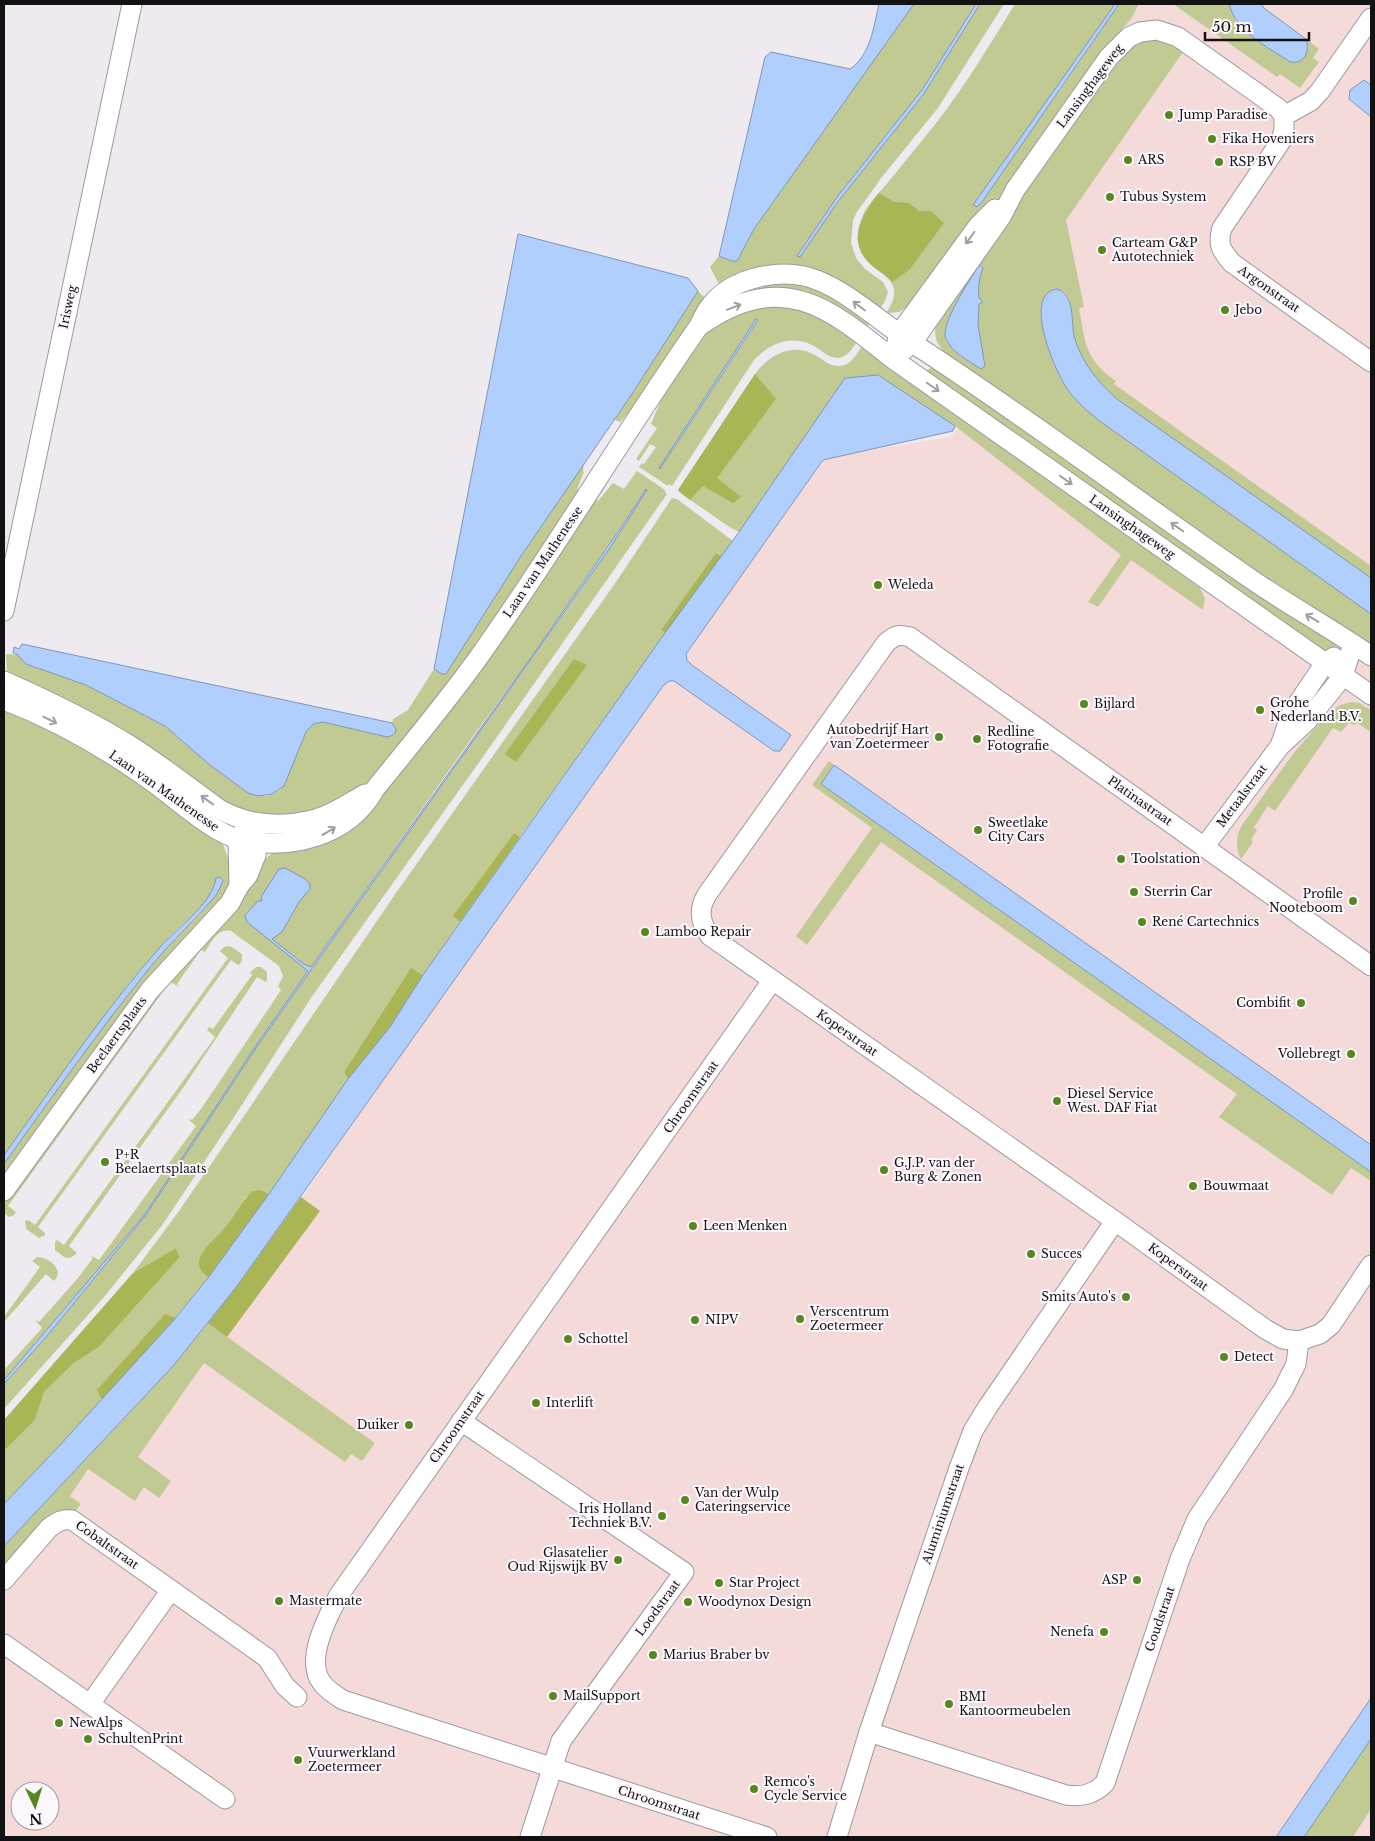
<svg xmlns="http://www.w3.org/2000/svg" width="1375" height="1841" font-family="'Libre Baskerville',serif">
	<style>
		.industrial { fill: #f5dada; fill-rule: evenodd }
		.green { fill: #c2ca94; fill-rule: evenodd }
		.forest { fill: #aab555 }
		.water { fill: #b0cffd; stroke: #8196b7 }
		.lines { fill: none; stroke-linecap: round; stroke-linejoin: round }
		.minor-casing { stroke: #9d999e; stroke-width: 21 }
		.minor { stroke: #fff; stroke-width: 19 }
		.oneway { stroke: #a1a0a1 }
		.poi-dot { fill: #55881e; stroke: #fcf7fd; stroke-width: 2 }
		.labels { text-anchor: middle; stroke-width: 4; stroke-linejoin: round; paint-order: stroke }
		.street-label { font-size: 12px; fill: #131213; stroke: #fcf7fd }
		.poi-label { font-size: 12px; fill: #131213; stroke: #fcf7fd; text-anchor: start }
	</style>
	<rect width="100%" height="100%" fill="#eeeaef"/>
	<path class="industrial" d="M 1110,4 L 1371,4 L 1371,1837 L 4,1837 L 4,1555 L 240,1287 L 478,943 L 826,457 L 951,437 L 1000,370 L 978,190 ZM 20,1791 L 50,1791 L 50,1821 L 20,1821 Z"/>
	<g class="green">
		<polygon points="914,4 976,4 922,90 837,197 797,256 878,150 923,95 980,4 1004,4 938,108 882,177 857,212 853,220 851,243 856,258 865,269 883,282 888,292 885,301 878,312 833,281 726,285 722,282 719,284 710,267 719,256 737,261 754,229"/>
		<path d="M 1015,4 L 1115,4 L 974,206 L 1061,89 L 1119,4 L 1139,4 L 1131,19 L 1117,35 L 1087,75 L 1001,197 L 910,305 L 899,312 L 886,313 C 919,266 841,275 861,220 C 865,207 876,196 885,186 C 901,166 917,147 933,127 C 964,88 989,46 1015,4 Z"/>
		<polygon points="1173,4 1229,4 1236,22 1251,35 1308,44 1306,39 1319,49 1313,58 1319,62 1300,88 1280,74 1277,77"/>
		<path d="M 1145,40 C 1160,39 1171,44 1183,52 L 1066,220 L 1084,307 L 1079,308 C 1085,342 1085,360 1116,381 L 1114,384 L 1371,566 L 1371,578 L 1117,399 C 1097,382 1080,360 1074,334 C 1071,323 1073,296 1063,291 C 1057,288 1050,290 1046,295 C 1031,312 1056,375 1069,391 C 1080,404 1095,415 1108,427 L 1371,614 L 1371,649 L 1279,589 L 945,353 C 932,340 934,328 939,312 L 1119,57 L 1135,44 Z"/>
		<polygon points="775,281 802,283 835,294 872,321 866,328 828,301 804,293 720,303 730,295"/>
		<polygon points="698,291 707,300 647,391 620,422 614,419"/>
		<path d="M 779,305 L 811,311 L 858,340 C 854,346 850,354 842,357 C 831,361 823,351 814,346 C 792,334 770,343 754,360 L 672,486 L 669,484 L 668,486 L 639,467 L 642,463 L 644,464 L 656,447 L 650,444 L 639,461 L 636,459 L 657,428 L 651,424 L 664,393 L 697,342 L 704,335 L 716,325 L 746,310 ZM 756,319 L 758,321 L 660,469 L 659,468 Z"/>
		<path d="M 864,343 L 1149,546 L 1169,565 L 1200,588 L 1205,598 L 1203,610 L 1131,560 L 1098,607 L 1088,602 L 1121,555 L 955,426 L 878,375 L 845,378 L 739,532 L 731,528 L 680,493 L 678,490 L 755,374 C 769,355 792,342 815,355 C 825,361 834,370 847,364 C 854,360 859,350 864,343 Z"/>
		<polygon points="937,365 1196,553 1339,644 1325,653 925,371"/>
		<polygon points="584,463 583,471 584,472 577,489 581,491 481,641 427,715 364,788 310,817 236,813 7,673 6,654 18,655 26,664 86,685 165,726 210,765 248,793 267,796 280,790 306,732 313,724 323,722 387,737 394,725 392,723 393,719 408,710 434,669 442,674"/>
		<path d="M 637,471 L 665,490 L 665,492 L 667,494 L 480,761 L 311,998 L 236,1114 L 163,1224 L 104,1297 L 4,1409 L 4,1384 L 47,1336 L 146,1215 L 258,1045 L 571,604 L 612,545 L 647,490 L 646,490 L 544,639 L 469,742 L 257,1044 L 145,1214 L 4,1380 L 4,1370 L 42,1328 L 35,1320 L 39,1322 L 78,1278 L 93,1258 L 90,1255 L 99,1260 L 196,1126 L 188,1119 L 192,1120 L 201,1109 L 281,990 L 278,986 L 283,976 L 279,966 L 231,931 C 217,928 212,942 205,952 L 201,950 L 177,984 L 179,987 L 170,982 L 8,1206 L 16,1212 L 14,1215 L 9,1217 L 4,1213 L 4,1203 L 152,998 L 266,858 L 274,852 L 330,836 L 594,498 L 598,501 L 613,483 L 624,489 Z"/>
		<path d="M 672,498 L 677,499 L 733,541 L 722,556 L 717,553 L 661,630 L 665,633 L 520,837 L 514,833 L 454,916 L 460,922 L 423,975 L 411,969 L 344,1072 L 348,1079 L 269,1194 L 261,1190 L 246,1197 L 223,1231 L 203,1253 L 203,1274 L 208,1278 C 144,1357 74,1431 4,1504 L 4,1451 L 35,1420 L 44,1392 L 74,1363 L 99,1347 L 180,1257 L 176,1248 L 133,1273 L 179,1211 L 396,893 L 616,582 Z"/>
		<path d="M 1352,702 L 1359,703 L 1371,710 L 1371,732 L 1357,723 L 1354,725 L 1349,723 L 1341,732 L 1333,728 L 1275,811 L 1268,806 L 1254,827 L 1257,830 L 1251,840 L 1253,842 L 1241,859 C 1235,847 1236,836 1242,825 L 1293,754 L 1327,714 L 1340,705 Z"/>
		<path d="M 4,707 L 110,759 L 221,839 L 233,872 L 230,882 L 222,898 L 4,1178 L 4,1164 C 53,1096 100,1026 154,962 C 176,936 208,912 223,882 L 215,886 L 210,895 L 196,912 L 170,936 L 129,983 L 4,1155 Z"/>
		<polygon points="829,761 834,765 821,784 1371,1172 1371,1181 1351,1168 1332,1195 1219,1117 1237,1094 881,842 807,945 796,936 872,828 812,785"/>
		<polygon points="230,946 242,954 242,960 240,964 238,965 231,960 38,1227 45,1233 45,1235 39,1238 26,1229 25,1221 28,1220 35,1225 228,958 220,951 224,947"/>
		<polygon points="256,967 261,967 267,972 267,981 266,982 257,977 183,1088 69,1246 76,1252 76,1254 70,1258 64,1257 55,1250 55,1242 57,1240 64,1245 215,1037 207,1030 209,1027 213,1029 252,975 250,972"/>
		<path d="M 37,1257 C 49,1257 65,1270 54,1281 L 46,1274 L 4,1322 L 4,1317 L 40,1267 L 32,1261 Z"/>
		<polygon points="208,1323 375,1443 362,1461 351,1454 345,1462 204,1363 138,1457 171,1481 159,1498 144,1487 135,1501 88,1469 70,1496 81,1504 74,1513 68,1511 60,1511 4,1568 4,1546 174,1365"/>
		<polygon points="1371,1739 1371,1809 1353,1837 1304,1837"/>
	</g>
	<g class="forest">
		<path d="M 879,193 L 894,202 L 909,203 L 919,211 L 931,211 L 944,223 L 909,270 L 892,282 C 885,274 876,270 868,262 C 846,238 864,213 879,193 Z"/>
		<polygon points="755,374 776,399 717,478 741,497 733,503 703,486 690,500 678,490"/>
		<polygon points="716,553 722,556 665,633 661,630"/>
		<polygon points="574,659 587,665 516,762 505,754"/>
		<polygon points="514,833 520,837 460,922 453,916"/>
		<polygon points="411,968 423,975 390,1027 348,1079 344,1072"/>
		<path d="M 261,1190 L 269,1194 L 208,1278 C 203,1273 199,1270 199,1262 C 201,1249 215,1240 222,1231 C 234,1218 240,1202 253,1191 Z"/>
		<polygon points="301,1197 320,1211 227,1337 208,1323 237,1286"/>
		<polygon points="176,1248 180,1257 99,1347 74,1363 44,1392 35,1420 4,1451 4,1420 133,1273"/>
		<polygon points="165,1314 176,1318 102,1400 97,1390"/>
	</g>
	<g class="water">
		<path d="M 879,4 L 914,4 L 754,229 L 737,261 L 731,261 L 719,256 L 765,57 L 771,52 L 850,69 C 870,56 874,26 879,4 Z"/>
		<polygon points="976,4 980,4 923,95 837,203 800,257 797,256 837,197 922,90"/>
		<polygon points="1115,4 1119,4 982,202 977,207 973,205"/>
		<path d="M 1229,4 L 1261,4 L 1264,8 L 1306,39 C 1310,52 1305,64 1290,62 C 1268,47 1236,32 1229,4 Z"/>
		<polygon points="1364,80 1371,85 1371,117 1349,99 1350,90"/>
		<polygon points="518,234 688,278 698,291 632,394 521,556 446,674 442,674 434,669"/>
		<path d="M 979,265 L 983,268 C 979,278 978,287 979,298 L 983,302 L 979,304 L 978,325 L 985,366 L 981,369 C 969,361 952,353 946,339 C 939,325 971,279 979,265 Z"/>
		<path d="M 1057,289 C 1075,294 1071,321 1074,336 C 1081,362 1098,382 1117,399 L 1371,578 L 1371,614 L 1108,427 C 1093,416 1079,405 1068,390 C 1056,374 1021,294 1057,289 Z"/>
		<polygon points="756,319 758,320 660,469 659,468"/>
		<polygon points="878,375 955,426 953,431 823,460 686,654 687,660 693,666 791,735 780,751 774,751 674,681 669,681 663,686 237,1286 174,1365 4,1546 4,1504 61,1444 173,1321 208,1278 269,1194 348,1079 390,1027 423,975 665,633 739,532 845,378"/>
		<polygon points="646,489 647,490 612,545 258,1045 146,1215 47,1336 4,1384 4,1380 145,1214 257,1044 308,971 247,922 245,915 258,901 262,901 261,897 279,869 285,868 305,879 310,884 310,889 299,902 282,932 272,939 304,964 311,967 544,639 622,526"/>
		<polygon points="22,644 392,723 396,729 395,733 391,736 387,737 323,722 313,724 306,732 284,786 272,794 258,796 248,793 210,765 165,726 86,685 26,664 18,655 13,653 14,647 19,649"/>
		<polygon points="834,765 1371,1145 1371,1172 821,784"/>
		<path d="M 220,877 L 223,881 L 217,894 C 197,919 172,940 152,965 C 100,1029 52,1097 4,1164 L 4,1155 C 55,1084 104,1010 162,945 C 179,927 213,902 216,878 Z"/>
		<polygon points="1371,1698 1371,1739 1304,1837 1276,1837"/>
	</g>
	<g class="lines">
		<g class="minor-casing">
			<g id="minor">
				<path d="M 1284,116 L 1284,129 L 1281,141 L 1222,228 C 1217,245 1221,250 1232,263 L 1371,362"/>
				<polyline points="1284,116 1311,101 1320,91 1371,18"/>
				<path d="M 702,324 C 783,270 827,306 893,359 L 1371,695"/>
				<polyline points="896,346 899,334 978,226 995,209"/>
				<polyline points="904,350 912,343 1001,217 1015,190 1109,57 1129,37 1140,32 1157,30 1178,37 1278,108 1284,116"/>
				<polyline points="4,611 132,4"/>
				<path d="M 4,681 C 49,701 89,720 131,746 C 161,765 190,788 219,809 C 249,826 282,828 316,819 C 334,814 349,803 365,794"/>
				<path d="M 4,700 C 54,719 100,745 144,776 C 169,792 211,833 239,839 C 289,851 348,837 375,789 C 409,747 444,705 476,661 C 554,552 622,436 699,326 C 702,319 706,311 711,305 C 731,279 773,270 804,276 C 841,284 882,324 914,344 C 1028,418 1136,500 1248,577 C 1288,605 1331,628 1371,656"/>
				<polyline points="1281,743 1292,712 1325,663 1334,657"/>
				<polyline points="1204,847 1280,746 1307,721 1343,676 1353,644"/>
				<polyline points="239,886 238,839 245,830"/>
				<path d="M 1371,966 L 910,637 C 898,634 895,635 886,643 L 708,893 C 698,908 699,921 710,936 L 1115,1221 L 1265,1329 L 1283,1339 L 1299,1341 L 1320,1334 L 1331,1325 L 1371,1265"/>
				<polyline points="4,1191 150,990 230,903 239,886 248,875 256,855 258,841 249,822"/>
				<polyline points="461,1421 684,1572 561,1741 530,1837"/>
				<path d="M 4,1580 L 49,1528 C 57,1522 61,1519 72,1520 L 267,1658 L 285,1686 L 297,1697"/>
				<polyline points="4,1644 225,1799"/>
				<polyline points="90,1704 171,1590"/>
				<path d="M 869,1732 L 1066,1795 C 1082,1797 1093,1795 1105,1783 L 1180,1559 L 1197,1519 L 1283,1390 L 1296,1364 L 1299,1341"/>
				<path d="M 767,1837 L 343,1700 C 335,1695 327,1690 322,1683 C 304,1660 328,1616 339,1595 L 772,981"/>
				<polyline points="837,1837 869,1732 959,1468 973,1431 987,1408 1115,1221"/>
			</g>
		</g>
		<use href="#minor" class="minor"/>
	</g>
	<defs><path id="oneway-shaft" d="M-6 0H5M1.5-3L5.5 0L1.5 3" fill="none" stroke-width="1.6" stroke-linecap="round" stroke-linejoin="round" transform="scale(1.25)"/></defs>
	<g class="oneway">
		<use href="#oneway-shaft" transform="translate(970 238) rotate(126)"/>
		<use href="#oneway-shaft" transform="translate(859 306) rotate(-143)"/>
		<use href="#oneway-shaft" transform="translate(734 307) rotate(-22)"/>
		<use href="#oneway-shaft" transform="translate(933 387) rotate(35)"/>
		<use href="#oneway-shaft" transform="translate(1066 480) rotate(35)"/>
		<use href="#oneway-shaft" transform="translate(1177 527) rotate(-145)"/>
		<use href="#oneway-shaft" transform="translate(1312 618) rotate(-149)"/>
		<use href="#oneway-shaft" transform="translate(50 720) rotate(26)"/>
		<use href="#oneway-shaft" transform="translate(207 800) rotate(-144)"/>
		<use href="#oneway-shaft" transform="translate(329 831) rotate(-31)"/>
	</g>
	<g class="poi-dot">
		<circle cx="1169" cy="115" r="5"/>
		<circle cx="1212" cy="139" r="5"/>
		<circle cx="1128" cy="160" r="5"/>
		<circle cx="1219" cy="162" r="5"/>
		<circle cx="1110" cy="197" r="5"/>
		<circle cx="1102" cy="250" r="5"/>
		<circle cx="1225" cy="310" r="5"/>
		<circle cx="878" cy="585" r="5"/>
		<circle cx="1084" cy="704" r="5"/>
		<circle cx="1260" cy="710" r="5"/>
		<circle cx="939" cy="737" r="5"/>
		<circle cx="977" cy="739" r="5"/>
		<circle cx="978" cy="830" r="5"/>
		<circle cx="1121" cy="859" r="5"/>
		<circle cx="1134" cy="892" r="5"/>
		<circle cx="1353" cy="901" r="5"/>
		<circle cx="1142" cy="922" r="5"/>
		<circle cx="645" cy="932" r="5"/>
		<circle cx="1301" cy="1003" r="5"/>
		<circle cx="1351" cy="1054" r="5"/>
		<circle cx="1057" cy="1101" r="5"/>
		<circle cx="105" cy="1162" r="5"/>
		<circle cx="884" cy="1170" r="5"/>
		<circle cx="1193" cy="1186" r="5"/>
		<circle cx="693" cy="1226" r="5"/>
		<circle cx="1031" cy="1254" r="5"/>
		<circle cx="1126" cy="1297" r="5"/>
		<circle cx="800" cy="1319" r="5"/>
		<circle cx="695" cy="1320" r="5"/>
		<circle cx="568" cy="1339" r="5"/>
		<circle cx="1224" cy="1357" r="5"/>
		<circle cx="536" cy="1403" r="5"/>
		<circle cx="409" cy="1425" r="5"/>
		<circle cx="685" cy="1500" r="5"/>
		<circle cx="662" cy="1516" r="5"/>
		<circle cx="618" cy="1560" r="5"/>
		<circle cx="1137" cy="1580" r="5"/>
		<circle cx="719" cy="1583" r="5"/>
		<circle cx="279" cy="1601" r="5"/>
		<circle cx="688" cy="1602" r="5"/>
		<circle cx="1104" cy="1632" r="5"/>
		<circle cx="653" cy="1655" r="5"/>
		<circle cx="553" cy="1696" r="5"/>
		<circle cx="949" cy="1704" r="5"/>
		<circle cx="59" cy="1723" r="5"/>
		<circle cx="88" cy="1739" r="5"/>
		<circle cx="298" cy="1760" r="5"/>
		<circle cx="754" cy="1789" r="5"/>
	</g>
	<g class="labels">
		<g class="street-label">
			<text transform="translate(1090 86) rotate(-53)" y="4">Lansinghageweg</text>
			<text transform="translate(1269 289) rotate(35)" y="4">Argonstraat</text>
			<text transform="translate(68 307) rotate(-78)" y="4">Irisweg</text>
			<text transform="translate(1132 527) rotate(35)" y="4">Lansinghageweg</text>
			<text transform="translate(543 562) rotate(-56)" y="4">Laan van Mathenesse</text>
			<text transform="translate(164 791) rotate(35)" y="4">Laan van Mathenesse</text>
			<text transform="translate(1242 796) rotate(-53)" y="4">Metaalstraat</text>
			<text transform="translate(1140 801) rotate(35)" y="4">Platinastraat</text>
			<text transform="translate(847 1033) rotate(35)" y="4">Koperstraat</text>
			<text transform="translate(117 1035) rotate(-54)" y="4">Beelaertsplaats</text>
			<text transform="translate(691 1097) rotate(-55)" y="4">Chroomstraat</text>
			<text transform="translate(1178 1267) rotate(36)" y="4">Koperstraat</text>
			<text transform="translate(457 1427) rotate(-55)" y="4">Chroomstraat</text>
			<text transform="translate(943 1514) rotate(-71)" y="4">Aluminiumstraat</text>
			<text transform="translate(107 1545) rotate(35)" y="4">Cobaltstraat</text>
			<text transform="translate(658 1608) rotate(-54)" y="4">Loodstraat</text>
			<text transform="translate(1160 1619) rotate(-71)" y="4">Goudstraat</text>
			<text transform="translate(659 1803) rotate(18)" y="4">Chroomstraat</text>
		</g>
		<g class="poi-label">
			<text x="1179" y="119">Jump Paradise</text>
			<text x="1222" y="143">Fika Hoveniers</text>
			<text x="1138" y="164">ARS</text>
			<text x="1229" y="166">RSP BV</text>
			<text x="1120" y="201">Tubus System</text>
			<text x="1112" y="247">Carteam G&amp;P<tspan x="1112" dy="14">Autotechniek</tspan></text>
			<text x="1235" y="314">Jebo</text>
			<text x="888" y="589">Weleda</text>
			<text x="1270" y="707">Grohe<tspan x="1270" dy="14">Nederland B.V.</tspan></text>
			<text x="1094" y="708">Bijlard</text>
			<text x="929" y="734" text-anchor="end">Autobedrijf Hart<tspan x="929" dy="14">van Zoetermeer</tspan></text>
			<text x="987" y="736">Redline<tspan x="987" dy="14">Fotografie</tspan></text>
			<text x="988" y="827">Sweetlake<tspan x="988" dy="14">City Cars</tspan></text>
			<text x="1131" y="863">Toolstation</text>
			<text x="1144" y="896">Sterrin Car</text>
			<text x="1343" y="898" text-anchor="end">Profile<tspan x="1343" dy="14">Nooteboom</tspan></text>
			<text x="1152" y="926">René Cartechnics</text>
			<text x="655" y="936">Lamboo Repair</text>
			<text x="1291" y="1007" text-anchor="end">Combifit</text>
			<text x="1341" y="1058" text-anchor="end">Vollebregt</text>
			<text x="1067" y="1098">Diesel Service<tspan x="1067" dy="14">West. DAF Fiat</tspan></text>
			<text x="115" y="1159">P+R<tspan x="115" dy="14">Beelaertsplaats</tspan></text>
			<text x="894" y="1167">G.J.P. van der<tspan x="894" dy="14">Burg &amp; Zonen</tspan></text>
			<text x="1203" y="1190">Bouwmaat</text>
			<text x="703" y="1230">Leen Menken</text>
			<text x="1041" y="1258">Succes</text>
			<text x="1116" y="1301" text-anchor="end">Smits Auto's</text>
			<text x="810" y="1316">Verscentrum<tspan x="810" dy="14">Zoetermeer</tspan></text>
			<text x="705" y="1324">NIPV</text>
			<text x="578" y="1343">Schottel</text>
			<text x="1234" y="1361">Detect</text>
			<text x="546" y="1407">Interlift</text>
			<text x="399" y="1429" text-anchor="end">Duiker</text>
			<text x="695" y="1497">Van der Wulp<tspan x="695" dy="14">Cateringservice</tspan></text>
			<text x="652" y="1513" text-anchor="end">Iris Holland<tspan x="652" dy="14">Techniek B.V.</tspan></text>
			<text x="608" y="1557" text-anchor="end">Glasatelier<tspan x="608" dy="14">Oud Rijswijk BV</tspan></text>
			<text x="1127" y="1584" text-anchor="end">ASP</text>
			<text x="729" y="1587">Star Project</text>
			<text x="289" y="1605">Mastermate</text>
			<text x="698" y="1606">Woodynox Design</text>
			<text x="1094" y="1636" text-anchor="end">Nenefa</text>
			<text x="663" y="1659">Marius Braber bv</text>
			<text x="563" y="1700">MailSupport</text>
			<text x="959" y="1701">BMI<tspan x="959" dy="14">Kantoormeubelen</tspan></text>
			<text x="69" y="1727">NewAlps</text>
			<text x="98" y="1743">SchultenPrint</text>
			<text x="308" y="1757">Vuurwerkland<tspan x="308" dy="14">Zoetermeer</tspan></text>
			<text x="764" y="1786">Remco's<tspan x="764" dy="14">Cycle Service</tspan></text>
		</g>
	</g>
	<rect width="1375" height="1841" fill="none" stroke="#131213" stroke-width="10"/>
	<g transform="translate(35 1806) rotate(176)"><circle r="24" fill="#fcf7fd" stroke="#9f9b9f"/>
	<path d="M0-4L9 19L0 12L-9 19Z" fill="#55881e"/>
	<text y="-8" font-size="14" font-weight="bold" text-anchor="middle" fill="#131213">N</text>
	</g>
	<path d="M1205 32v8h104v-8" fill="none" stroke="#131213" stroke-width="2.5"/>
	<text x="1212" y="32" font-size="15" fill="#131213" stroke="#fcf7fd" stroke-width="4" paint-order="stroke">50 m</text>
</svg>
